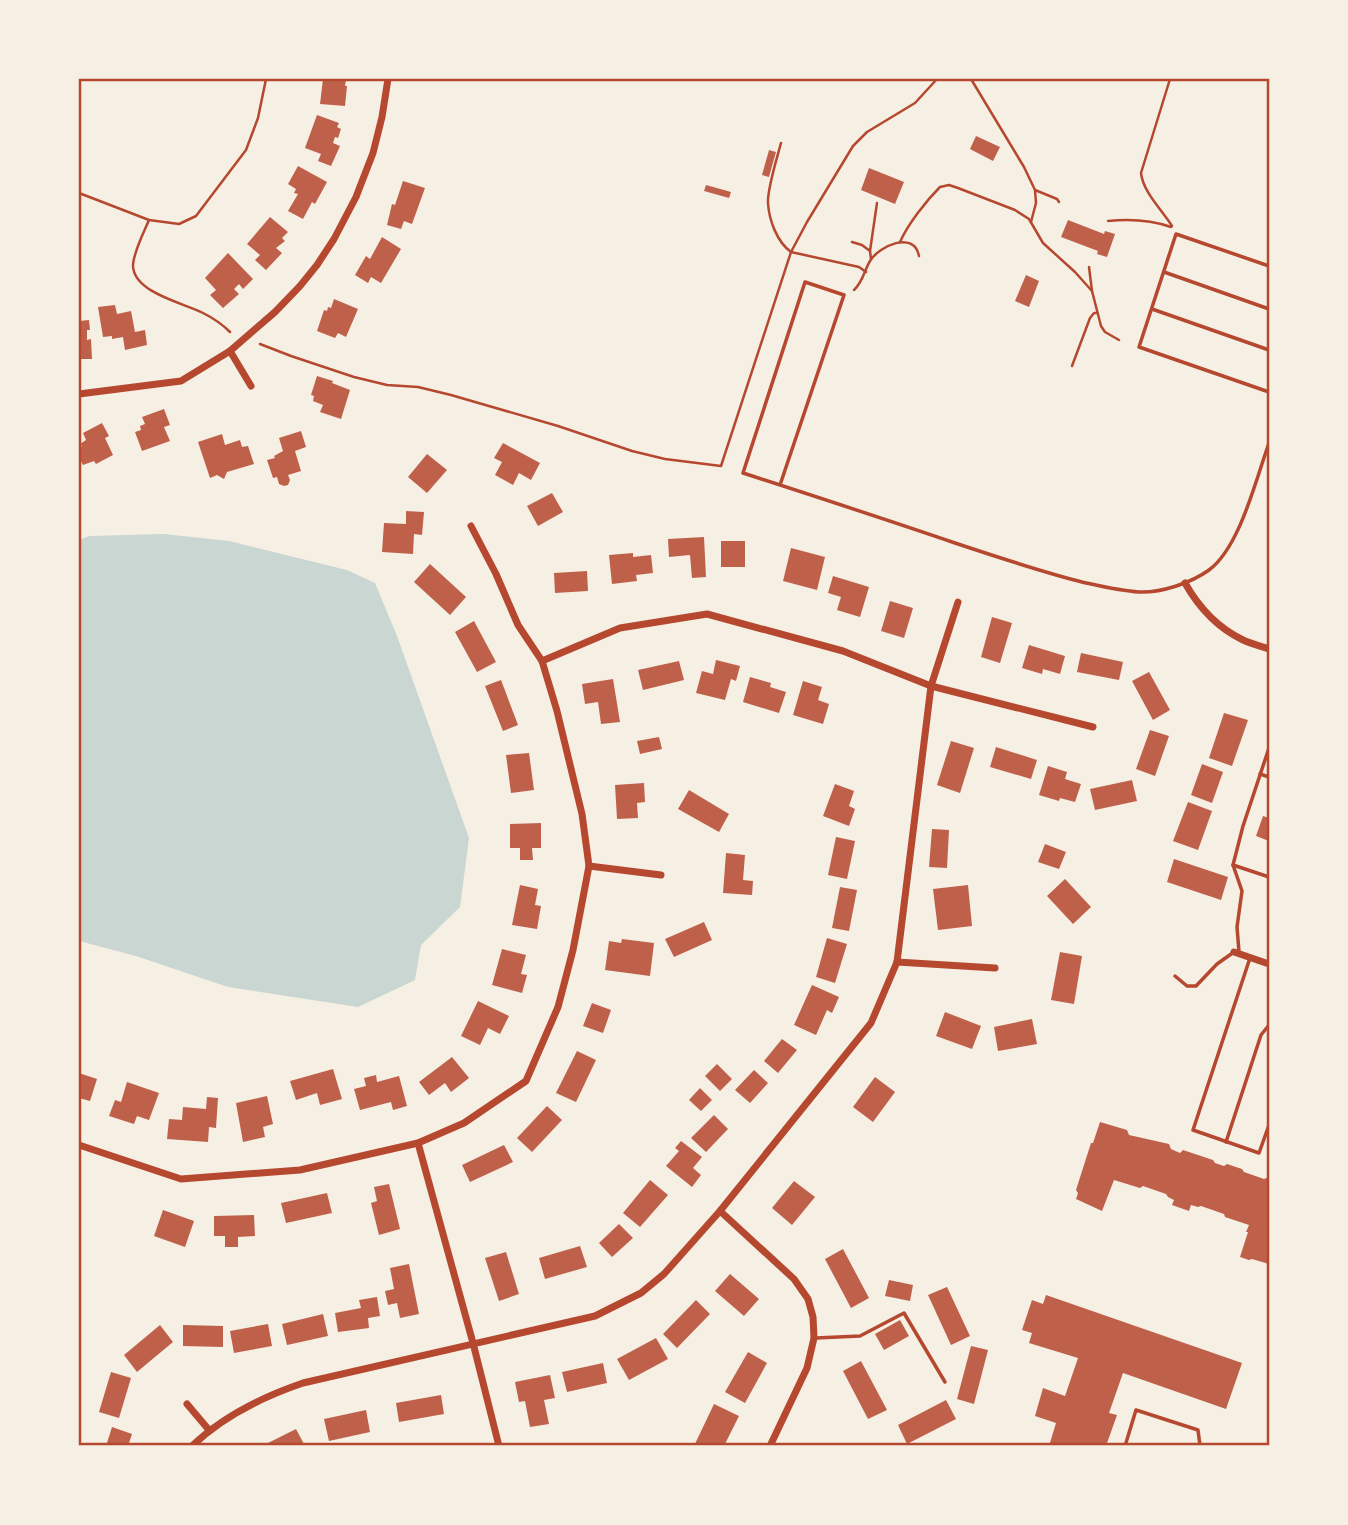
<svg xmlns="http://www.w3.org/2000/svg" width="1348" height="1525" font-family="Figtree,sans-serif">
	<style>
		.water { fill: #c9d6d2 }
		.building { fill: #bf614a }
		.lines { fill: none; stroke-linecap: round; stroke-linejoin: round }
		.path { stroke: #b5482f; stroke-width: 2.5 }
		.service { stroke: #b5482f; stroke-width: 3.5 }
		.minor { stroke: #b5482f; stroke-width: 7 }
		.neatline { fill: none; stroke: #b5482f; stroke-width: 2.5 }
	</style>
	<rect width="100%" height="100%" fill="#f6efe4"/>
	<polygon class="water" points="164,534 229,541 347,570 375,583 397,636 469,838 460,907 421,945 415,980 358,1007 228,987 136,956 79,941 79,540 89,536"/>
	<g class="building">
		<polygon points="323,79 346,79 345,86 347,86 345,106 320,104"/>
		<polygon points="317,115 339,123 337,127 341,129 338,138 335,137 333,143 340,146 331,166 318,161 321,154 305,148"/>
		<polygon points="976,136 1000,147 993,161 970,149"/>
		<polygon points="769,150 776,152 769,177 762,175"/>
		<polygon points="298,166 327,182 315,204 312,202 303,219 288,211 298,194 294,193 296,189 288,184"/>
		<polygon points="869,168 904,182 895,204 861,190"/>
		<polygon points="403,181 425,188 412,224 404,221 401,229 387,225 392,204 395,205"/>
		<polygon points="706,185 731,192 729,198 704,191"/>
		<polygon points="270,217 288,232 282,238 285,241 276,248 282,253 266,270 255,260 260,255 247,244"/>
		<polygon points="1068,220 1104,234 1105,231 1115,234 1107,257 1097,254 1098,251 1061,237"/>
		<polygon points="382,237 401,249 381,283 371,277 368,283 355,275 366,256 370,259"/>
		<polygon points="228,253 253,279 243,289 239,284 234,289 239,294 223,308 210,295 216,290 205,278"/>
		<polygon points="1026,275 1039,281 1029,307 1015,301"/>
		<polygon points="334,299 358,309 346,337 338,333 335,338 317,331 324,310 327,311 328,307 331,308"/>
		<polygon points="115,305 117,314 131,311 135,332 145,330 147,345 125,350 123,337 112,339 112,336 103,337 98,307"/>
		<polygon points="89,320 90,330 87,330 87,340 91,339 92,359 79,359 79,321"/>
		<polygon points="317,376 333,381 332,383 350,390 341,419 320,412 323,405 313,401 314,396 311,395"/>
		<polygon points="164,409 170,425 164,427 170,441 142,451 135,432 141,430 140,426 145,424 142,417"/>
		<polygon points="102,423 109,436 105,438 113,455 96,464 94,461 83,465 79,458 79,448 82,446 80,444 86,440 83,433"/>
		<polygon points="301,431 306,447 295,451 301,471 288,475 290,480 288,485 284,486 279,484 277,477 273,478 267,460 275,458 274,456 283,451 279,438"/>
		<polygon points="222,434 225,445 240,440 242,447 248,446 254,464 227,472 224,479 217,475 210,478 198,442"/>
		<polygon points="503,443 540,463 531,480 519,473 513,485 495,475 502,462 494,458"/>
		<polygon points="427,454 447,470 427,493 408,477"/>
		<polygon points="552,493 563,512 538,526 527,506"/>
		<polygon points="406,511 424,512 422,535 414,534 413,554 382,552 384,523 406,524"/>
		<polygon points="704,537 706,577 692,578 690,555 669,557 668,539"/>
		<rect x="721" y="541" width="24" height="26"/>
		<polygon points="791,548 825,557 817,590 783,581"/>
		<polygon points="633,553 633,557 651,555 653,573 636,575 637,581 612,584 609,555"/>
		<polygon points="430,564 466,597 450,615 414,582"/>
		<polygon points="587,571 588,591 555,593 554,573"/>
		<polygon points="833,576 869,587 860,617 837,610 841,597 828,593"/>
		<polygon points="890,601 913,608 904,638 881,631"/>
		<polygon points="992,617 1012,623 1000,663 981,657"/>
		<polygon points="474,621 496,662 477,672 455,632"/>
		<polygon points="1029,645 1065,656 1060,674 1043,669 1042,674 1022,668"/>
		<polygon points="1081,653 1123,662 1119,680 1077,672"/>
		<polygon points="716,660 740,666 736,681 731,679 725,700 696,693 702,671 713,674"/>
		<polygon points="679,661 684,680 643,690 638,670"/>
		<polygon points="1149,672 1170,710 1153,720 1132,681"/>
		<polygon points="750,677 771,683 770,687 786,692 779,713 743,702"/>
		<polygon points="613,679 620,722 601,724 598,702 585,704 582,684"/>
		<polygon points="501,680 518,725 503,731 485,686"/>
		<polygon points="803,681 822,687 818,700 829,704 823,724 793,715"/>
		<polygon points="1224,713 1248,720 1232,766 1209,758"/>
		<polygon points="1150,730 1169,736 1155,776 1136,769"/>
		<polygon points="659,737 662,749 640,754 637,741"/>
		<polygon points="951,741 974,748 960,793 937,785"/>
		<polygon points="996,747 1037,760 1031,779 990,767"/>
		<polygon points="529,753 534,790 511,793 506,755"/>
		<polygon points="1202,764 1223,772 1212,803 1191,795"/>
		<polygon points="1048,766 1067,772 1065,779 1081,784 1075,802 1060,798 1059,801 1039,795"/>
		<polygon points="1132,780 1137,801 1095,810 1090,789"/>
		<polygon points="644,783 645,802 637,803 638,818 617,819 615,785"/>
		<polygon points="835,784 854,791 849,806 855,809 849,826 823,816"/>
		<polygon points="689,790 729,814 719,832 678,809"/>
		<polygon points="1188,802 1212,811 1198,850 1173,841"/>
		<polygon points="1263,816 1269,818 1269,841 1256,836"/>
		<polygon points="541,823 541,848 532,848 533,860 520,860 520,848 510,848 510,824"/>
		<polygon points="932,829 949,830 947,868 929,867"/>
		<polygon points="836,837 855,841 847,879 828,875"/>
		<polygon points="1045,844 1066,852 1059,869 1038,862"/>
		<polygon points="726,853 745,855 743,880 753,881 752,895 723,893"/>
		<polygon points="1174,859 1228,877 1221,900 1167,882"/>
		<polygon points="1065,879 1091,907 1073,924 1047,896"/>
		<polygon points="520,885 538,889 535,905 541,906 537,929 512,925"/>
		<polygon points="968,885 972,926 938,930 933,889"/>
		<polygon points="840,887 857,890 849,931 832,928"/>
		<polygon points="704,922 712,940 674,957 665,939"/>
		<polygon points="827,938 847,944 835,983 816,977"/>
		<polygon points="622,939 654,943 650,976 605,970 609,941 621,943"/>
		<polygon points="502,949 526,955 521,974 527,975 522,993 492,985"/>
		<polygon points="1060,952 1082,956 1074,1004 1051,1000"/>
		<polygon points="812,985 839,997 832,1013 827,1010 816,1035 794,1025"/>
		<polygon points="478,1001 509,1016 500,1034 488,1028 480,1045 461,1036"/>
		<polygon points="592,1003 611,1010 603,1033 583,1026"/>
		<polygon points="945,1012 981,1026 972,1049 936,1036"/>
		<polygon points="1032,1019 1037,1044 998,1051 994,1027"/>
		<polygon points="782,1039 797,1050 778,1073 764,1061"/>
		<polygon points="577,1051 596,1060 576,1102 556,1093"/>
		<polygon points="452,1057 469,1078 451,1092 445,1083 429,1095 419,1082"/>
		<polygon points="717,1064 732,1079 720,1091 705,1076"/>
		<polygon points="333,1069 342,1099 320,1105 317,1093 296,1100 290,1081"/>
		<polygon points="754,1070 768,1083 750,1103 735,1090"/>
		<polygon points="79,1073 97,1079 90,1101 79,1098"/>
		<polygon points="376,1075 377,1082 399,1076 407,1106 393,1110 391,1102 360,1110 354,1089 366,1086 364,1078"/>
		<polygon points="875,1077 895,1092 873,1122 853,1107"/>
		<polygon points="127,1082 159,1093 149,1120 137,1116 134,1124 109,1116 115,1100 121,1102"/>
		<polygon points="700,1088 712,1100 701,1111 689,1100"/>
		<polygon points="267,1096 273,1124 263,1127 265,1137 243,1142 236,1103"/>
		<polygon points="207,1097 218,1098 216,1128 209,1127 208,1142 167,1139 169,1119 182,1120 183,1107 206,1109"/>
		<polygon points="547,1106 562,1120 532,1152 517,1138"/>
		<polygon points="714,1115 728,1129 706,1152 691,1138"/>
		<polygon points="1100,1122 1127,1130 1129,1135 1169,1144 1171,1149 1180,1153 1183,1150 1213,1160 1215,1163 1224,1166 1227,1164 1242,1169 1244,1172 1264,1179 1269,1177 1269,1264 1252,1259 1249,1260 1240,1257 1248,1232 1246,1232 1249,1225 1225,1217 1224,1214 1201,1206 1198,1207 1191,1205 1189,1211 1172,1205 1174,1200 1168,1197 1166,1194 1143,1186 1140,1188 1114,1180 1102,1211 1076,1199 1078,1193 1076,1190 1091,1143 1093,1143"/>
		<polygon points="681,1141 702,1157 693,1168 701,1175 692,1187 666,1166 679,1151 675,1148"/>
		<polygon points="504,1145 513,1162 470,1182 462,1165"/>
		<polygon points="650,1180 668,1195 640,1227 623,1213"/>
		<polygon points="794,1181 815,1197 792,1225 772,1208"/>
		<polygon points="389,1184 400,1229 379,1235 371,1203 377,1201 374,1187"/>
		<polygon points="327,1193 332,1213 286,1223 281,1203"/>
		<polygon points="163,1210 194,1221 185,1247 154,1236"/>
		<polygon points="254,1215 255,1236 238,1237 238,1247 225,1247 225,1236 214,1236 214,1216"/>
		<polygon points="619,1224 633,1238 612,1257 599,1243"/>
		<polygon points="580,1246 587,1267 545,1279 539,1258"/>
		<polygon points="843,1249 869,1298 851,1308 825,1259"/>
		<polygon points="506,1252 519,1294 499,1301 485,1258"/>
		<polygon points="409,1264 419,1314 400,1318 397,1303 388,1305 385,1291 394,1289 390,1268"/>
		<polygon points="730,1274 759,1299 744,1316 715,1291"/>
		<polygon points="889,1280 913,1285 910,1301 885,1296"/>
		<polygon points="947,1287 970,1336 951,1345 928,1295"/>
		<polygon points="1046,1295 1242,1363 1226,1409 1123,1373 1109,1413 1117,1415 1106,1446 1049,1446 1056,1423 1035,1416 1043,1388 1065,1396 1078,1358 1029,1343 1032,1333 1022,1330 1032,1300 1043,1304"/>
		<polygon points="377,1297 380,1316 368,1318 369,1328 338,1332 335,1313 361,1308 359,1300"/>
		<polygon points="696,1300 710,1314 677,1348 663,1334"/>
		<polygon points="323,1314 328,1336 287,1345 282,1324"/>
		<polygon points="900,1320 909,1336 884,1350 875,1334"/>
		<polygon points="268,1324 272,1346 234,1353 230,1331"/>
		<polygon points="160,1325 173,1342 137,1372 124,1355"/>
		<polygon points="183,1325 223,1326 223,1347 183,1346"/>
		<polygon points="656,1338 668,1359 629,1380 617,1359"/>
		<polygon points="971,1346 988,1350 974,1404 957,1399"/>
		<polygon points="748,1352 767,1363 745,1403 725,1392"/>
		<polygon points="861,1361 887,1410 868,1419 843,1371"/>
		<polygon points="603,1363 607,1383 567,1392 562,1372"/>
		<polygon points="111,1372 131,1378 119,1418 99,1412"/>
		<polygon points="550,1375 555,1398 544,1400 549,1424 530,1427 525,1401 519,1402 515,1382"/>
		<polygon points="441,1395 444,1414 399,1422 396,1403"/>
		<polygon points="946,1400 956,1419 907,1444 898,1425"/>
		<polygon points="714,1404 739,1416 724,1446 694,1446"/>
		<polygon points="366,1410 370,1432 329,1441 324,1419"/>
		<polygon points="112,1427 132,1434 128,1446 106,1446"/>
		<polygon points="296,1429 305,1446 262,1446"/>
	</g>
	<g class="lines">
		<g class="path">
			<polyline points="971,79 1024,167 1035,190 1036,203 1031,222"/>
			<path d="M 1170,79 L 1141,173 C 1143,192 1162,210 1172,226"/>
			<path d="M 781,143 C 777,158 767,190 768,203 C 769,220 777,242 791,252 L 859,267 L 866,272"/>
			<polyline points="1035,190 1057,199 1059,202"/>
			<polyline points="79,193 149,220 179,224 196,216 246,150 258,118 266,79"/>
			<path d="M 149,220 C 144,232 133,253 133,266 C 134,293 184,303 203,313 C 213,318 222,324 230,332"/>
			<path d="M 1108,221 C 1128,219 1151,220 1171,227"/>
			<polyline points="852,242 862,245 870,251"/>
			<path d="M 900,242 C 908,224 926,201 940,187 L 949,185 L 958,188 L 1015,210 L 1029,219 L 1043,243 L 1075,272 L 1092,291 L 1101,326 L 1105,332 L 1119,340"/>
			<polyline points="871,259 870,251 877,203"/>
			<polyline points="1089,267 1092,291"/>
			<path d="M 854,290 C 863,282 864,271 870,261 C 879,246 914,230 919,256"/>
			<polyline points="260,344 291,356 354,377 387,385 418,387 451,395 558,426 632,451 665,459 721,466 791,252 807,222 853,146 867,132 915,103 937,79"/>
			<polyline points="1072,366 1090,318 1094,313 1096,313"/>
		</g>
		<g class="service">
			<polyline points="1269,266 1176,234 1139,347 1269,392"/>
			<polyline points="1164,272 1269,309"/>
			<polyline points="1152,309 1269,350"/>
			<path d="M 780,485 L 844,295 L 805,282 L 743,473 C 814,496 885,519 955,543 C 997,557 1039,571 1082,582 C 1100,586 1120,591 1139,592 C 1161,593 1191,583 1209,570 C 1240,547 1256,479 1269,443"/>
			<polyline points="1260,774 1269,777"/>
			<polyline points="1233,865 1269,877"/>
			<polyline points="1239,952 1237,927 1242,891 1233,865 1243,826 1269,748"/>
			<polyline points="1250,958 1193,1130 1259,1153 1269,1125"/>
			<polyline points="1175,976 1187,986 1196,986 1217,964 1234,952"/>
			<polyline points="1226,1142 1261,1035 1269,1025"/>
			<polyline points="816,1338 860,1336 904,1313 945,1382"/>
			<polyline points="1125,1446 1136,1410 1198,1430 1200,1446"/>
		</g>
		<g class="minor">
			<polyline points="230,351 251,386"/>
			<polyline points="79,394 181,381 230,351 275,312 300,286 317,265 334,239 356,197 373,153 382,117 388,79"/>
			<path d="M 1185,583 C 1198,606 1218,628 1243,640 C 1251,644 1261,646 1269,649"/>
			<polyline points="542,661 620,628 707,614 843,651 931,686 1093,727"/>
			<polyline points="589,866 661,875"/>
			<polyline points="1234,952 1269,964"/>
			<polyline points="897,962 995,968"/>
			<polyline points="418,1143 473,1343 499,1446"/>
			<polyline points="79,1145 181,1179 300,1170 418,1143 464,1123 526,1081 558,1007 573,950 589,866 582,814 557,711 542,661 518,625 496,574 471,526"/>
			<polyline points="720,1211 794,1279 808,1299 813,1317 814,1338 807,1368 770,1446"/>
			<polyline points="187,1404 209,1430"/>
			<path d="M 192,1446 C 223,1416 262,1397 303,1383 L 595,1316 L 641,1293 L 664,1274 L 720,1211 L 871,1023 L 897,962 L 931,686 L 958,602"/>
		</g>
	</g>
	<rect width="1348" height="1525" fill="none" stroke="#f6efe4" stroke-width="161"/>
	<rect x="80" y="80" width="1188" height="1364" class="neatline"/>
</svg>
